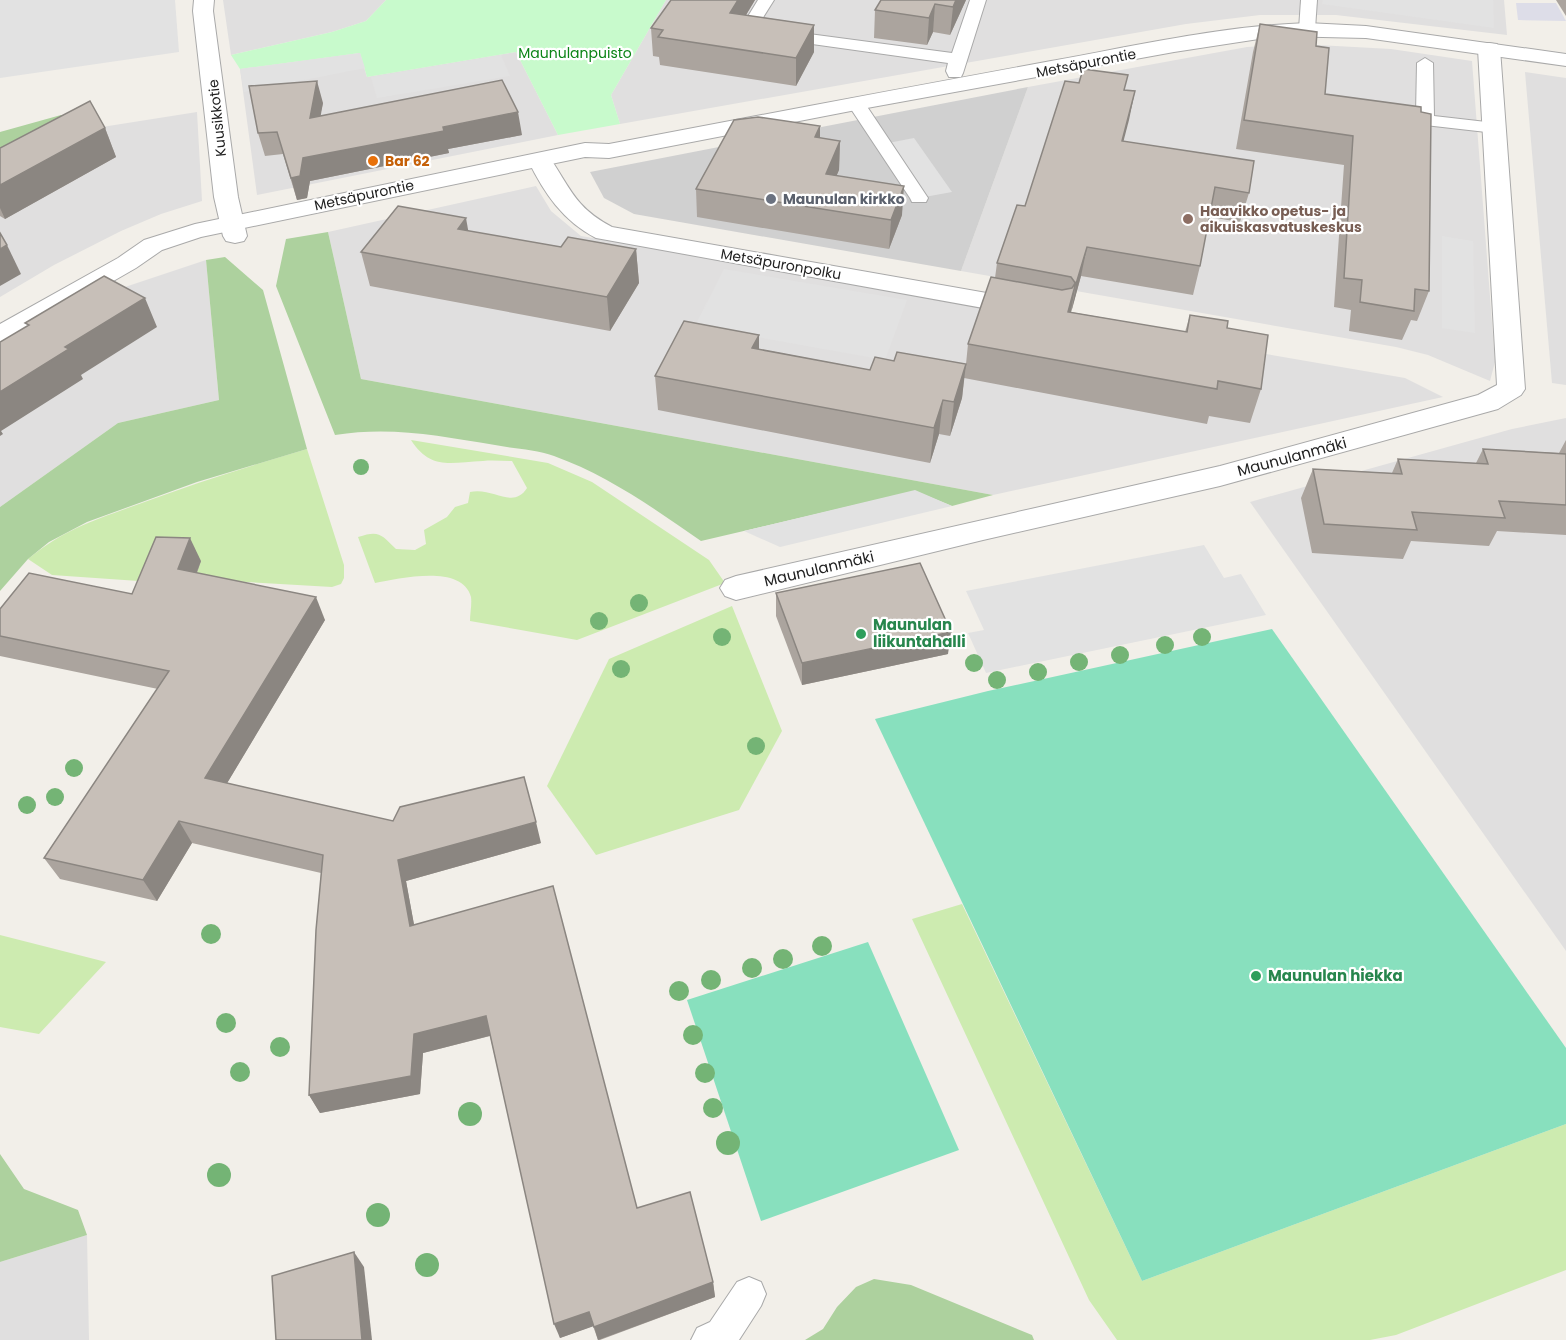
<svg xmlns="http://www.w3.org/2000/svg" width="1566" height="1340" font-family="Poppins,sans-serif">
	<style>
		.residential { fill: #e0dfdf }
		.religious { fill: #d0d0d0 }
		.grass { fill: #cdebb0 }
		.forest { fill: #add19e }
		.park { fill: #c8facc }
		.pitch { fill: #88e0be }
		.parking { fill: #e2e2e2 }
		.plaza { fill: #dddde8 }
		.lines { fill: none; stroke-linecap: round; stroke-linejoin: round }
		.service-casing { stroke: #a9a9a9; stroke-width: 2 }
		.minor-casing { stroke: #a9a9a9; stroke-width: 2 }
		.tertiary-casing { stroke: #a9a9a9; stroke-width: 2 }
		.service { fill: #fff; fill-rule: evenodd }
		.minor { fill: #fff; fill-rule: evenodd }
		.tertiary { fill: #fff; fill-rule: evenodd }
		.tree { fill: #74b475 }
		.wall { fill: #aba49e }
		.shaded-wall { fill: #8b8681 }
		.building { fill: #c7bfb8; stroke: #8b8681; stroke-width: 1.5 }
		.food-dot { fill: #e8710a; stroke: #fff; stroke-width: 2 }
		.worship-dot { fill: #6b7280; stroke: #fff; stroke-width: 2 }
		.education-dot { fill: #8d6e63; stroke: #fff; stroke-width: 2 }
		.leisure-dot { fill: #2e9e5b; stroke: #fff; stroke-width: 2 }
		.labels { text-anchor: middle; stroke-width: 4.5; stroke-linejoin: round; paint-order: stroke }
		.far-park-label { font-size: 14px; fill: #0c8416; stroke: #fff }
		.far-street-label { font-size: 14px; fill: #222; stroke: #fff }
		.far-food-label { font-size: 14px; font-weight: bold; fill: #c56008; stroke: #fff; text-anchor: start }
		.far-worship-label { font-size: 14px; font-weight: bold; fill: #5b616d; stroke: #fff; text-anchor: start }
		.far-education-label { font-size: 14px; font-weight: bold; fill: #785e54; stroke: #fff; text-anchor: start }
		.street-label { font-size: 15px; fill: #222; stroke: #fff }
		.leisure-label { font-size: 15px; font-weight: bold; fill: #27864d; stroke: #fff; text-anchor: start }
	</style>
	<rect width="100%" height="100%" fill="#f2efe9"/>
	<g class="residential">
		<polygon points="223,0 386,0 366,21 332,32 231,55"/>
		<polygon points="666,0 1504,0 1507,35 1336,15 1260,15 1186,24 620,124 611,95"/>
		<polygon points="1299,44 1391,49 1472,61 1495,362 1490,381 1428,355 1396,347 961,271 1028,87 1247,47"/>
		<polygon points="516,52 558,135 257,195 240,69 360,53 367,77"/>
		<polygon points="1525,72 1566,78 1566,385 1552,383"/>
		<polygon points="197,112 202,201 161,214 121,231 54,265 0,297 0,174 83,130"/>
		<polygon points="536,186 551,211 581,236 1405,378 1443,397 993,495 361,379 328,232"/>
		<polygon points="206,260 219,400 118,423 0,507 0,362 116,290"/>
		<polygon points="1566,418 1566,951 1250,502 1512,429"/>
		<polygon points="87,1235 89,1340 0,1340 0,1262"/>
	</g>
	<polygon class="religious" points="1028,87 961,271 634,214 604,198 590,172"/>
	<g class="grass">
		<path d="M 411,440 L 548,463 L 592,482 L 709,560 L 725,583 L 577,640 L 470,621 C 470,614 472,604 471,597 C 462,563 398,579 375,583 L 358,537 C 379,530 381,534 396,549 L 415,550 L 426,544 L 424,530 L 447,517 L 455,507 L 468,503 L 470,492 C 494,487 513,510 527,488 L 512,461 C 502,461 492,460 483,461 C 451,462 431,471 411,440 Z"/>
		<path d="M 307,449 L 344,565 L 344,578 L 341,584 L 332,587 L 194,579 L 200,561 L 153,582 L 52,575 L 28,559 C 66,528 95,520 139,504 C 195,483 250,466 307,449 Z"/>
		<polygon points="732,606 782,731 739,810 596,855 547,786 609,659"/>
		<polygon points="962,904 1142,1281 1566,1124 1566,1270 1396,1335 1370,1340 1117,1340 1089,1300 912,919"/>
		<polygon points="0,935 106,962 39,1034 0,1027"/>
	</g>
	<g class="forest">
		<polygon points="61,115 83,130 0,174 0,132"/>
		<path d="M 328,232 L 361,379 L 993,495 L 952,506 L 915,491 L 701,541 C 655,509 607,475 554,456 C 536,449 514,449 495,445 C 440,436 391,426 335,435 L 276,286 L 286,239 Z"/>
		<polygon points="225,257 263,290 307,449 197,482 87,522 49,542 28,559 0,591 0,507 118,423 219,400 206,260"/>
		<polygon points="0,1154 24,1189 78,1210 87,1235 0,1262"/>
		<polygon points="874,1279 911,1285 1032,1335 1034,1340 805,1340 823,1329 837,1307 856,1287"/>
	</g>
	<polygon class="park" points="386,0 666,0 611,95 620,124 558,135 516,52 367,77 360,53 240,69 231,55 332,32 366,21"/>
	<g class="pitch">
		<polygon points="1272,629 1566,1048 1566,1124 1142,1281 875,719 988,691"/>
		<polygon points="868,942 959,1150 761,1221 687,1000"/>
	</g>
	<g class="parking">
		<polygon points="0,0 175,0 179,52 0,78"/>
		<polygon points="1323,0 1493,0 1494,28 1322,4"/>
		<polygon points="360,53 365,68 244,92 240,69"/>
		<polygon points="501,55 510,76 377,98 371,77"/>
		<polygon points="914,138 952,192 919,198 883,144"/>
		<polygon points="1442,236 1473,241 1475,333 1442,328"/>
		<polygon points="724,269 907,300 885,360 695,326"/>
		<polygon points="915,490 952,506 780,547 744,531"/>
		<polygon points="1204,545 1224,578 1241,574 1266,615 986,673 968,633 984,630 966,591"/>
	</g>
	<polygon class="plaza" points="1516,3 1556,3 1566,21 1518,20"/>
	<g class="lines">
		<g class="service-casing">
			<g id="service">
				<polygon points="758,0 774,0 757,27 952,53 970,0 986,0 963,73 961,77 949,77 946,71 948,63 741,34 739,31"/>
				<polygon points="1301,0 1317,0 1315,29 1313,32 1307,34 1299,29"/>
				<polygon points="1425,58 1433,63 1434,116 1495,123 1501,124 1504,128 1501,132 1495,133 1390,121 1387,117 1390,113 1416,114 1417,63"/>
				<polygon points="856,98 862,99 928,198 926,202 912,202 910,198 847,103 850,99"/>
				<polygon points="749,1277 761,1282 766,1294 761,1306 739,1340 691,1340 697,1328 710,1322 737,1282"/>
			</g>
		</g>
		<g class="minor-casing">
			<g id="minor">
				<polygon points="194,0 214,0 213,11 238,197 247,236 244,241 235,243 226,241 223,236 214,197 193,11"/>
				<polygon points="1489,43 1497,44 1500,49 1525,389 1521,395 1498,409 1220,486 983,540 736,600 725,596 720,588 725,580 736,576 1220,466 1478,395 1497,385 1478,49 1481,44"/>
				<path d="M 540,153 L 548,155 C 570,187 574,207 612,227 L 1027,300 L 1036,302 L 1040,308 L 1036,314 L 1027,316 L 596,238 C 563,221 544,193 528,160 L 532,155 Z"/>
			</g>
		</g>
		<g class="tertiary-casing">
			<path id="tertiary" d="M 1307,23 L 1366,26 L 1566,54 L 1566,66 L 1366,38 L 1279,36 L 1174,52 L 856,110 L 609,158 L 585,157 L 201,237 L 162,250 L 136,268 L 9,341 L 0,343 L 0,324 L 118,258 L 144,240 L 195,224 L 585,143 L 609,144 C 756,116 904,88 1051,61 C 1135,46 1221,26 1307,23 Z"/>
		</g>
		<use href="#service" class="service"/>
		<use href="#minor" class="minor"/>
		<use href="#tertiary" class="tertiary"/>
	</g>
	<g class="tree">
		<circle cx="361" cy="467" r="8"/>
		<circle cx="639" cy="603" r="9"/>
		<circle cx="599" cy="621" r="9"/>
		<circle cx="722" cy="637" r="9"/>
		<circle cx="1202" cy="637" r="9"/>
		<circle cx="1165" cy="645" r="9"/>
		<circle cx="1120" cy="655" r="9"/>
		<circle cx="1079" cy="662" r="9"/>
		<circle cx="974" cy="663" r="9"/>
		<circle cx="621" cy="669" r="9"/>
		<circle cx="1038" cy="672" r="9"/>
		<circle cx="997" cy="680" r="9"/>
		<circle cx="756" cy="746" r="9"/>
		<circle cx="74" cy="768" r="9"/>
		<circle cx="55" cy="797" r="9"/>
		<circle cx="27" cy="805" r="9"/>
		<circle cx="211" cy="934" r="10"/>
		<circle cx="822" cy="946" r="10"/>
		<circle cx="783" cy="959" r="10"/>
		<circle cx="752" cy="968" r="10"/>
		<circle cx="711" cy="980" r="10"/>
		<circle cx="679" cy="991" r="10"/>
		<circle cx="226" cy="1023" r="10"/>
		<circle cx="693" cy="1035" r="10"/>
		<circle cx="280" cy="1047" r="10"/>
		<circle cx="240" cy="1072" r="10"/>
		<circle cx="705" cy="1073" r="10"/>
		<circle cx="713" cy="1108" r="10"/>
		<circle cx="470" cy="1114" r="12"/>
		<circle cx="728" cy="1143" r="12"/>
		<circle cx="219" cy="1175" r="12"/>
		<circle cx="378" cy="1215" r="12"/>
		<circle cx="427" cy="1265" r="12"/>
	</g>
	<g class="wall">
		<polygon points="671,0 755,0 746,15 814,25 814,52 796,86 660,65 659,57 653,56 651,28"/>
		<polygon points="966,0 950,35 933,32 927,45 874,38 875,10"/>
		<polygon points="1556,0 1566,0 1566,16"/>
		<polygon points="1260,24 1316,46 1325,94 1421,107 1429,291 1417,321 1411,320 1402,340 1349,331 1351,310 1334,307 1344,165 1236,149 1253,52"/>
		<polygon points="1125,90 1135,91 1123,141 1249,193 1240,222 1209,217 1200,266 1193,295 1081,276 1071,312 1185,332 1190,315 1227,328 1261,389 1250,423 1209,416 1207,424 964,378 962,398 950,436 939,434 930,463 658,410 655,376 759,335 759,349 870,370 894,361 966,364 968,344 995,278 997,263 1025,206"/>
		<polygon points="323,103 320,116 522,135 448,149 449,153 310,181 307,198 297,200 283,154 265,156 258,133"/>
		<polygon points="105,128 116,157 5,219 0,216 0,148"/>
		<polygon points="840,141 839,170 836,176 902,215 889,249 697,217 696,189"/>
		<polygon points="468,231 561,247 636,249 639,283 610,331 370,286 361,252"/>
		<polygon points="1566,440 1566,535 1497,531 1489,546 1411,541 1403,559 1312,553 1301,498 1313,469 1392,473 1398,459 1476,463 1483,449 1559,453"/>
		<polygon points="201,561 197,573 325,620 227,783 393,821 541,843 406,881 414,925 637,1208 713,1282 715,1297 600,1340 598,1340 593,1326 560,1338 490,1036 423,1053 420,1094 320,1113 309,1095 321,873 192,843 157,901 60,879 44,858 158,689 0,656 0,609 132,594"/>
		<polygon points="776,593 948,654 802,685 776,616"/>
	</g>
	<g class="shaded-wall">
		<polygon points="738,0 755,0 731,40 730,13"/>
		<polygon points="956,0 966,0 950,35 953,7"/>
		<polygon points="935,4 933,32 927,45 929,18"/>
		<polygon points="814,25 814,52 796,86 796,58"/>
		<polygon points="317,81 323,103 316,141 310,118"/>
		<polygon points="1135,91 1129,120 1116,170 1122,141"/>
		<polygon points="518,112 522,135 448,149 449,153 310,181 307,198 297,200 291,178 303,158 443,127"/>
		<polygon points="820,126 820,155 815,137"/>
		<polygon points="105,128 116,157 5,219 0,208 0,185"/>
		<polygon points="840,141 839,170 825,203 826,174"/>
		<polygon points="904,186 902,215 889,249 891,220"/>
		<polygon points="466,218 472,252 458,229"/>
		<polygon points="7,245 21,274 0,286 0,249"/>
		<polygon points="1087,247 1081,276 1071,313 1076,284"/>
		<polygon points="636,249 639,283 610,331 607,297"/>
		<polygon points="1076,282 1070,317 1068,312"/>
		<polygon points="145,298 157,327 81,375 83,379 1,431 3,434 0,436 0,392 65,347"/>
		<polygon points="759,335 759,369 752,348"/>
		<polygon points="966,364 962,398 950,436 954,402"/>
		<polygon points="943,400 939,434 930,463 934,428"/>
		<polygon points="190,538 201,561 189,592 178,569"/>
		<polygon points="316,597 325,620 217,800 205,778"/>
		<polygon points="951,632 948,654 802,685 802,663"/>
		<polygon points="179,821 192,843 157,901 143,880"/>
		<polygon points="536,822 541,843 406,881 418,946 410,926 398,860"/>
		<polygon points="486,1016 493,1035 423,1053 420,1094 320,1113 309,1095 414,1034"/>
		<polygon points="354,1252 364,1267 372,1340 362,1340"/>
		<polygon points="713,1282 715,1297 598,1340 594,1327"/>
		<polygon points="589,1312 594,1326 560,1338 554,1324"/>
	</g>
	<g class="building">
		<polygon points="671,0 738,0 730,13 814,25 796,58 658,37 663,30 651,28"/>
		<polygon points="881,0 956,0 953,7 935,4 929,18 875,10"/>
		<polygon points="1260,24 1317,32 1316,46 1329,48 1325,94 1421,107 1421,112 1431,114 1429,291 1415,289 1414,311 1360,302 1362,280 1344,278 1353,136 1244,120"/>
		<polygon points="1083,69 1128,75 1124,90 1135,91 1122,141 1254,161 1249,193 1215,187 1200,266 1087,247 1076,284 1071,277 997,263 1017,205 1025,206 1065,81 1079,83"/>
		<polygon points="502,80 518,112 443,127 444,131 303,158 300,176 291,178 277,132 258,133 249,86 317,81 310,118"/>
		<polygon points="90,101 105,128 0,185 0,148"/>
		<polygon points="758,117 820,126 815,137 840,141 826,174 904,186 891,220 696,189 734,120"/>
		<polygon points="398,206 466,218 458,229 561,247 568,237 636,249 607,297 361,252"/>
		<polygon points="0,233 7,245 0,249"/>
		<polygon points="104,276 145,298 65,347 69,349 0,392 0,342 29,325 25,323"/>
		<polygon points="991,277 1062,290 1072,288 1076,282 1068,312 1187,332 1190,315 1228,321 1227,328 1268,335 1261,389 1218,381 1217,389 968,344"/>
		<polygon points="684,321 759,335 752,348 870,370 875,357 894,361 897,352 966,364 954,402 943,400 934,428 655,376"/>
		<polygon points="1483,449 1566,454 1566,505 1499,501 1505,518 1412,512 1417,530 1324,524 1313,469 1402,474 1398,459 1488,464"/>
		<polygon points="156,537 190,538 178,569 316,597 205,778 393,821 400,807 524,777 536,822 398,860 410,926 553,886 637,1208 690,1192 713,1282 594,1327 589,1312 554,1324 486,1016 414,1034 411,1076 309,1095 316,930 323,855 179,821 143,880 44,858 169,671 0,636 0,609 29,573 132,594"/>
		<polygon points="920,563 951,632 802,663 776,593"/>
		<polygon points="354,1252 362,1340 276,1340 272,1276"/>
	</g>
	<circle class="food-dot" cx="373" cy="161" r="6"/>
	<circle class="worship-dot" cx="771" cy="199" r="6"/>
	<circle class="education-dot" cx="1188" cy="219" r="6"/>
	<g class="leisure-dot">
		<circle cx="861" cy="634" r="6"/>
		<circle cx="1256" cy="976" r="6"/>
	</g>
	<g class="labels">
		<g class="far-park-label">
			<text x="575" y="58">Maunulanpuisto</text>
		</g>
		<g class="far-street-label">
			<text transform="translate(1086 63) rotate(-11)" y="5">Metsäpurontie</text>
			<text transform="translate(217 118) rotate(-96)" y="5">Kuusikkotie</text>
			<text transform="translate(364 195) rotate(-12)" y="5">Metsäpurontie</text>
			<text transform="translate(781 264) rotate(10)" y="5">Metsäpuronpolku</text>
		</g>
		<g class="far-food-label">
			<text x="385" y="166">Bar 62</text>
		</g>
		<g class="far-worship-label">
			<text x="783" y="204">Maunulan kirkko</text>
		</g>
		<g class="far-education-label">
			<text x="1200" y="216">Haavikko opetus- ja<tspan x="1200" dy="16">aikuiskasvatuskeskus</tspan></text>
		</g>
		<g class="street-label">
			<text transform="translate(1292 457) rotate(-15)" y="5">Maunulanmäki</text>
			<text transform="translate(819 569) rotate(-13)" y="5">Maunulanmäki</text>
		</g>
		<g class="leisure-label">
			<text x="873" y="630">Maunulan<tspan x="873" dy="17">liikuntahalli</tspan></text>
			<text x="1268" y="981">Maunulan hiekka</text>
		</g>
	</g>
</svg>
